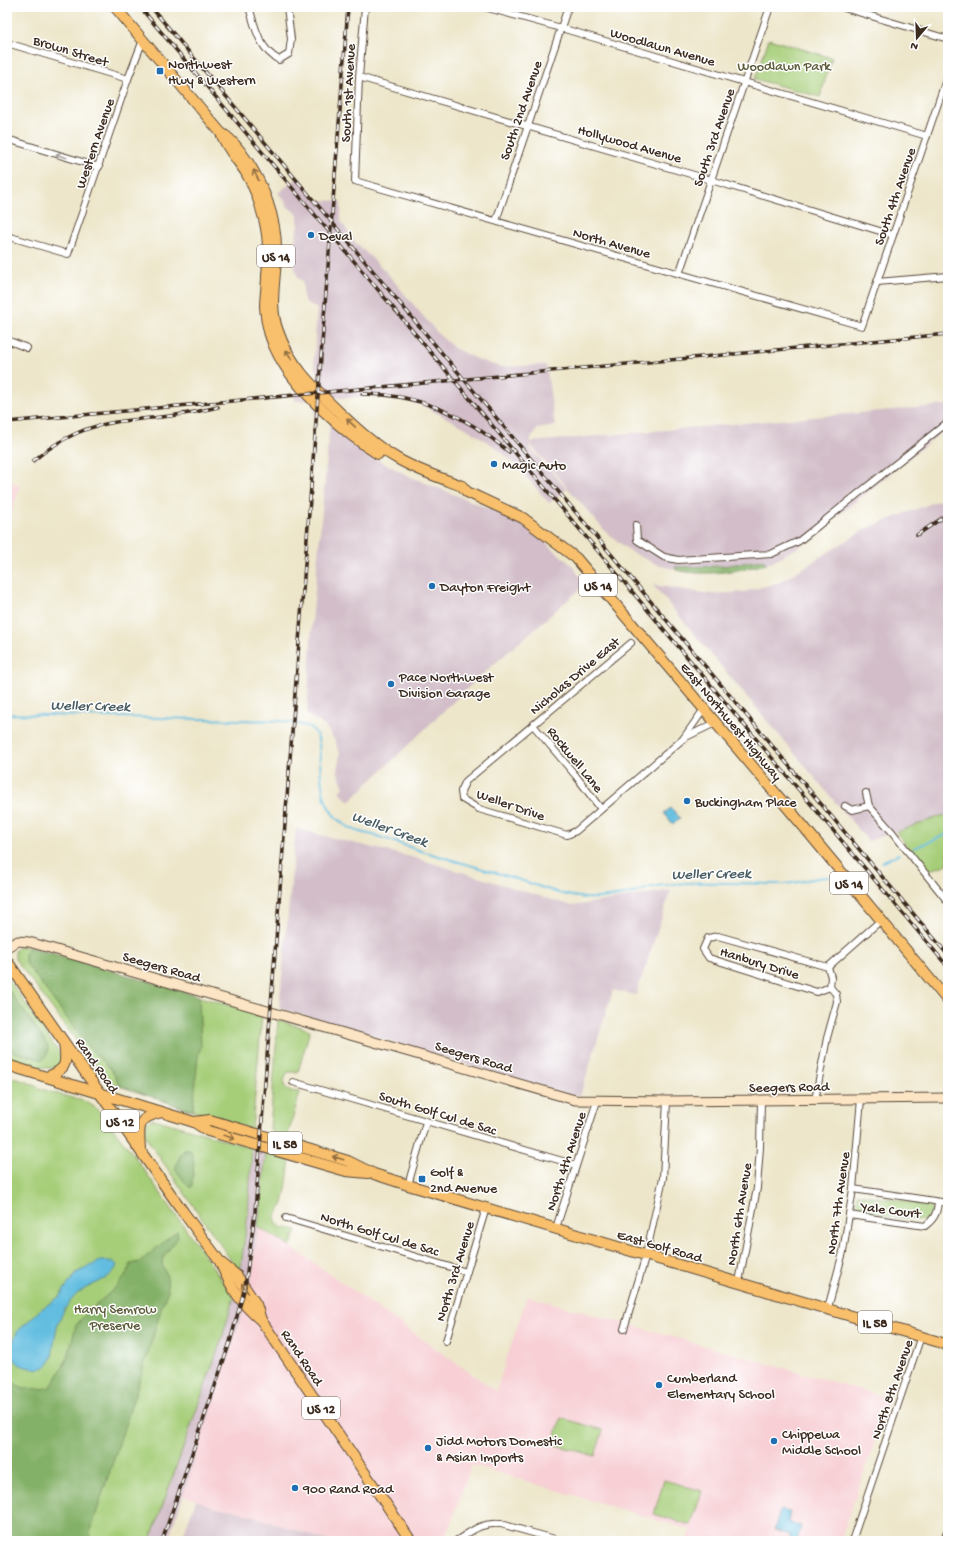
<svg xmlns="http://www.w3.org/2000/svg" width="955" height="1548" font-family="'Gochi Hand',sans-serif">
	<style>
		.built { fill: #f7cfd4 }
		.industrial { fill: #d2bdc8 }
		.green { fill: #a6ce78; stroke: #707c4b }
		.forest { fill: #84b168; stroke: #606e43 }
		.water { fill: #62bde0; stroke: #4e747f }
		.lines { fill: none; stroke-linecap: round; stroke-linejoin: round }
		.stream { stroke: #62bde0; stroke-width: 2 }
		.street-casing { stroke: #564638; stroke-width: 8 }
		.secondary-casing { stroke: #564638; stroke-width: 11 }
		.primary-casing { stroke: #564638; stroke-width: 12 }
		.street { stroke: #fff; stroke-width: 6 }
		.secondary { stroke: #fce5c4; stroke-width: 9 }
		.primary { stroke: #f8bf6c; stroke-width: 10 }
		.rail-casing { stroke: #3b2a1e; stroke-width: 3.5 }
		.rail { stroke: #fff; stroke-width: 2; stroke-dasharray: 6; stroke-linecap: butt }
		.oneway { stroke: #a79f9a }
		.oneway2 { stroke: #906d41 }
		.poi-dot { fill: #1f6fb2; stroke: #fff; stroke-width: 1.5 }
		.labels { text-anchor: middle; stroke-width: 3; stroke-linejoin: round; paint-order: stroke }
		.shield { fill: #fff; stroke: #766a62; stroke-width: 1 }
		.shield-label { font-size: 13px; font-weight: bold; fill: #3b2a1e }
		.street-label { font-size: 14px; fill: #3b2a1e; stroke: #fff }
		.poi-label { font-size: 14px; fill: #3b2a1e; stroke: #fff; text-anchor: start }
		.park-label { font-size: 14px; fill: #5b5b39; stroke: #fff }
		.water-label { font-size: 15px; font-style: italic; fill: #495d62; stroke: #fff }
	</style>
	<rect width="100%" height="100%" fill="#fff"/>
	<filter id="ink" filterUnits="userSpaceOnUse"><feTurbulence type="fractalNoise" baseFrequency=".025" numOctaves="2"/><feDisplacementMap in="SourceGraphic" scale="8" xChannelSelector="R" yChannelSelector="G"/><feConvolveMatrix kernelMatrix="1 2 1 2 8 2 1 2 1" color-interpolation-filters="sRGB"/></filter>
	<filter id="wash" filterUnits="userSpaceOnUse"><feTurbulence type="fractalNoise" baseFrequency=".012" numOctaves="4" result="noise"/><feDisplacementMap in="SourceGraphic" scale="16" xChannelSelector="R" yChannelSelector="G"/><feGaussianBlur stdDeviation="0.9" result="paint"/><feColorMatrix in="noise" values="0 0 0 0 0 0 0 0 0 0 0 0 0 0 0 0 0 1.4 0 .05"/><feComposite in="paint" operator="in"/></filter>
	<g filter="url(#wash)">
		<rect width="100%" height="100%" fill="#ede6ca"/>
		<g class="built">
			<polygon points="7,479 20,487 7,525"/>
			<polygon points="258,1227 290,1246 496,1391 527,1296 890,1398 840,1541 687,1541 691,1530 472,1465 444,1541 329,1541 232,1509 219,1509 183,1495 241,1318 250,1287"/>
		</g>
		<g class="industrial">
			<polygon points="299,177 317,200 341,201 341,221 354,241 387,273 439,335 454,348 476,359 500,367 546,365 555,426 537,429 531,438 530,445 531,449 567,489 549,503 516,465 497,448 464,427 423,406 413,402 371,397 327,398 320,405 319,417 315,416 315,407 309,400 294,401 293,393 309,392 317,384 318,373 315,369 314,361 317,309 305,302 303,296 303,281 298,278 292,256 298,225 298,215 286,205 285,201 278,193"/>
			<polygon points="948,405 948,427 799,547 767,564 733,572 688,573 658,565 631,552 606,532 532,447 531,442"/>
			<polygon points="330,422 372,457 413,478 520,521 573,566 585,585 476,680 349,802 339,791 344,787 337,771 340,754 334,739 325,726 307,715 312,623"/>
			<polygon points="948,497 948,818 944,815 868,841 653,585 711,594 744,592 780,582 867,528"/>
			<polygon points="296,829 419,859 572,906 671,890 636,995 613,990 580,1096 568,1095 279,1008"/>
			<polygon points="252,1148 266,1152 258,1227 250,1287 240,1273 248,1214"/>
			<polygon points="234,1297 244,1309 241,1318 168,1541 150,1541 222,1338"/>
			<polygon points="196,1500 219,1509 232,1509 329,1541 181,1541"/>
		</g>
		<g class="green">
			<polygon points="769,39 832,58 820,97 755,79"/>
			<polygon points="944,815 948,818 948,864 927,871 896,832"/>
			<polygon points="23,946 262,1015 252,1129 185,1109 151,1096 116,1085 108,1080 82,1048 15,959 15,950 19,947"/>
			<path d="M 7,977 L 60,1054 C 70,1082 17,1060 7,1057 Z"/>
			<path d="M 278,1020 L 310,1030 L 298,1072 L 288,1072 C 284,1078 281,1088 290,1091 C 294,1092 296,1091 300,1092 L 287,1138 L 273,1133 L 270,1129 Z"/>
			<polygon points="7,1076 27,1082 44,1090 86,1102 96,1108 127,1146 234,1297 222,1338 150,1541 92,1541 90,1533 108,1474 7,1444"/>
			<polygon points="152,1119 158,1120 252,1148 248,1214 240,1273 147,1139 144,1133 143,1125"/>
			<path d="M 266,1152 L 290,1159 C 288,1173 287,1189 283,1203 C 281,1210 272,1215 277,1223 C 281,1231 290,1227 297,1230 L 290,1246 L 258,1227 Z"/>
			<path d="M 857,1194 L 930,1205 C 934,1212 930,1218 923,1221 L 855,1212 Z"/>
			<polygon points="561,1418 603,1430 595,1456 553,1444"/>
			<polygon points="664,1480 702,1491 691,1525 654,1514"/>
		</g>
		<g class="forest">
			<path d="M 763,560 L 767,564 C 737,571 706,577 676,570 L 675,567 L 722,566 Z"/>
			<polygon points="30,947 199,996 201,1047 198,1056 193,1111 120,1086 111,1069 89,1048 25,962 25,953"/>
			<path d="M 7,987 L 47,1044 C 49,1050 48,1056 43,1060 L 7,1050 Z"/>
			<path d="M 184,1150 L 190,1150 C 197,1161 192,1175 192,1187 L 189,1187 L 175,1169 L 180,1156 Z"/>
			<path d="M 177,1231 L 178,1237 L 163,1258 L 162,1264 L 167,1277 L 168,1291 L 162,1306 C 140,1383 114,1457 90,1533 L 92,1541 L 7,1541 L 7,1380 L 24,1388 L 38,1389 L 49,1388 L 55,1381 L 68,1357 L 76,1325 L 85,1315 L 118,1285 L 126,1275 L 131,1264 L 140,1262 Z"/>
		</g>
		<g class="water">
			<polygon points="671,808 680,818 673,824 664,813"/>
			<path d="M 100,1261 C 106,1261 113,1260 117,1265 C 112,1282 85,1284 74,1297 C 66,1306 58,1319 56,1332 C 51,1352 57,1375 26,1367 C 16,1365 12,1357 10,1348 L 17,1332 L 40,1310 L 59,1297 L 76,1273 Z"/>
			<polygon points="780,1510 790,1512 788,1522 801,1526 797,1541 789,1541 790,1535 774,1530"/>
		</g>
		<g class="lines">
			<g class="stream">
				<path d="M 7,714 L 280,721 C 289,722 310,724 315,732 C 321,740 319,754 320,763 C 321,776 321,790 326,801 C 331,817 348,830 364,833 C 385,837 404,846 425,852 C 457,862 489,870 520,880 C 542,887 562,896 585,898 C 595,899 622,896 633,893 C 641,891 649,887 657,886 C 698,880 741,884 782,884 C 797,884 817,876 829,877"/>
				<polyline points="914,848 948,834"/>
				<polyline points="882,862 899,854"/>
			</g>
		</g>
	</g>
	<g filter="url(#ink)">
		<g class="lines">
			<g class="street-casing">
				<g id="street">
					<path d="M 249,7 C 255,27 259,49 279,60 L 289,54 L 291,39 L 287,7"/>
					<polyline points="365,7 359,77 355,181 862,326 948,74"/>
					<polyline points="484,7 561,28 927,136"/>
					<polyline points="841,7 948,39"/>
					<polyline points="7,43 128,79"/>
					<polyline points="359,77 711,180 893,235"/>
					<polyline points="7,139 99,167"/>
					<polyline points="496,221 568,7"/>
					<polyline points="7,236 68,254 128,79 143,40"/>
					<polyline points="679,274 770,7"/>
					<polyline points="877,282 948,276"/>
					<polyline points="7,340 27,348"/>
					<polyline points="636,525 637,540 664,557 678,560 771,554 799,541 948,422"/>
					<polyline points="631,643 466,781 461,791 462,799 479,809 567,835 576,831 683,739 704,709"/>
					<polyline points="533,725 576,776 601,809"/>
					<polyline points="684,738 715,723"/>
					<polyline points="866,793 869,806 893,833 948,902"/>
					<polyline points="845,806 852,810 869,806"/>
					<polygon points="718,936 828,967 831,977 830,987 817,992 709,958 703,949 708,938"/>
					<polyline points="828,967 880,921"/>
					<polyline points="293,1082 576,1165"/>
					<polyline points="815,1100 827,1038 837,1002 836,994 830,987"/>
					<polyline points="408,1185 426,1122"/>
					<polyline points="853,1189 948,1203"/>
					<path d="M 849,1215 L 925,1226 C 934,1219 937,1214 938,1202"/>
					<polyline points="286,1218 467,1272"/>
					<polyline points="556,1228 597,1101"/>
					<polyline points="739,1282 757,1188 760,1147 761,1101"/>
					<polyline points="828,1308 843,1252 853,1189 861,1099"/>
					<polyline points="624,1329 646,1255 663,1178 667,1101"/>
					<polyline points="446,1341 486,1208"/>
					<path d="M 456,1541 C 472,1531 481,1522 501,1524 L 562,1541"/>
					<polyline points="852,1541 921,1336"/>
				</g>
			</g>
			<g class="secondary-casing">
				<g id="secondary">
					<polyline points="7,947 18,941 29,942 575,1100 667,1101 948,1098"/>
					<polyline points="945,1541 948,1533"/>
				</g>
			</g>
			<g class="primary-casing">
				<g id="primary">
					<path d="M 115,7 L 221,133 C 226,147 236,158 245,171 C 254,186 260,202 264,219 C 269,238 269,257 267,276 C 267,286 265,297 265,307 C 266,323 271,342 279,356 C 298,391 344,433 378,454"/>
					<path d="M 221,133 C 229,137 234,143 240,151 C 263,181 278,220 276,258 C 275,282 269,308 278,331 C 289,364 312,386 337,410 C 356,428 375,446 398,459 C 419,471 441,478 462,486 L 467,492 L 523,518 L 576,558 L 804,827 L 948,1001"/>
					<polyline points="7,961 184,1213 221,1263 237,1276 256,1304 261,1320 411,1541"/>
					<polyline points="7,1065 194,1122 208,1131 346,1171 368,1173"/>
					<path d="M 47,1077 C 67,1069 67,1064 64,1043"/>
					<polyline points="194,1122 210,1120 348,1161 374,1174 408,1185 939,1342 948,1346"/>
					<path d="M 140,1149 C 138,1125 137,1118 162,1112"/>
					<path d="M 221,1264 C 231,1287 241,1304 261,1320"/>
				</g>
			</g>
			<use href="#street" class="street"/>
			<use href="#secondary" class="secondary"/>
			<use href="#primary" class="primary"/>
			<g class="rail-casing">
				<g id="rail">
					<polyline points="140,7 948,967"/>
					<polyline points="151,7 948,955"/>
					<path d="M 362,394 C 418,393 467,416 509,452"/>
					<polyline points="7,422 948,334"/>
					<path d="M 33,461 C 46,450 61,440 77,433 C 106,420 138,420 170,416 C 186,414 202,411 218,407"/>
					<polyline points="917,535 948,514"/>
					<polyline points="162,1541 230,1342 245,1287 255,1212 348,7"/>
				</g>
			</g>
			<use href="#rail" class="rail"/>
		</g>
		<defs><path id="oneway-shaft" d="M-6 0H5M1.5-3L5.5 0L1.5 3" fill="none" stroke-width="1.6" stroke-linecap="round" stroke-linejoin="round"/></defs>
		<use class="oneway" href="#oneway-shaft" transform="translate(61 156) rotate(-163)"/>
		<g class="oneway2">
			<use href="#oneway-shaft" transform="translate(256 175) rotate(-116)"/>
			<use href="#oneway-shaft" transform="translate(289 355) rotate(-121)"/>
			<use href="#oneway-shaft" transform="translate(351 423) rotate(-137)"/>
			<use href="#oneway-shaft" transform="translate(229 1137) rotate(16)"/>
			<use href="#oneway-shaft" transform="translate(338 1158) rotate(-164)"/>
			<use href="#oneway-shaft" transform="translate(245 1288) rotate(-124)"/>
		</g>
	</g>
	<g class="poi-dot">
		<rect x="156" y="67" width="8" height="8" rx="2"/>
		<circle cx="311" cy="235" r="4"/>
		<circle cx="494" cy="464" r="4"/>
		<circle cx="432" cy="586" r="4"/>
		<circle cx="391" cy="684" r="4"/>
		<circle cx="687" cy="801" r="4"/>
		<rect x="418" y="1175" width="8" height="8" rx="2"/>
		<circle cx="659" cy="1385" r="4"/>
		<circle cx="774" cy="1441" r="4"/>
		<circle cx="428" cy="1448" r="4"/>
		<circle cx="295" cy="1488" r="4"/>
	</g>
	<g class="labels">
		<g class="shield">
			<rect x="257" y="245" width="38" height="22" rx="3"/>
			<rect x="579" y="574" width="38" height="22" rx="3"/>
			<rect x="830" y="872" width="38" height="22" rx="3"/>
			<rect x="101" y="1110" width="38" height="22" rx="3"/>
			<rect x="268" y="1132" width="34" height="22" rx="3"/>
			<rect x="858" y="1311" width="34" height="22" rx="3"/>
			<rect x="302" y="1397" width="38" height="22" rx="3"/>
		</g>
		<g class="shield-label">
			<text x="276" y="261">US 14</text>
			<text x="598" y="590">US 14</text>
			<text x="849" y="888">US 14</text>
			<text x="120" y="1126">US 12</text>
			<text x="285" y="1148">IL 58</text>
			<text x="875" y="1327">IL 58</text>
			<text x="321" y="1413">US 12</text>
		</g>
		<g class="street-label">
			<text transform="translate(663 46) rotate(16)" y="5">Woodlawn Avenue</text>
			<text transform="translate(71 50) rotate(17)" y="5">Brown Street</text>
			<text transform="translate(347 93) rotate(-87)" y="5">South 1st Avenue</text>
			<text transform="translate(520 110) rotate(-71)" y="5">South 2nd Avenue</text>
			<text transform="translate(713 137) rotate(-71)" y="5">South 3rd Avenue</text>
			<text transform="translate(94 143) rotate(-71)" y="5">Western Avenue</text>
			<text transform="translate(630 143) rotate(16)" y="5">Hollywood Avenue</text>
			<text transform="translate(894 196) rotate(-71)" y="5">South 4th Avenue</text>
			<text transform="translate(612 242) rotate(16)" y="5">North Avenue</text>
			<text transform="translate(574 675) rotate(-40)" y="5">Nicholas Drive East</text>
			<text transform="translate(732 721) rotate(50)" y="5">East Northwest Highway</text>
			<text transform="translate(576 759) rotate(51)" y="5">Rockwell Lane</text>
			<text transform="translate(511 804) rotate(19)" y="5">Weller Drive</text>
			<text transform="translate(760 962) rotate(17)" y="5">Hanbury Drive</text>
			<text transform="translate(162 966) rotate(16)" y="5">Seegers Road</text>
			<text transform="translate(474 1056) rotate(17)" y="5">Seegers Road</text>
			<text transform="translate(98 1065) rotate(55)" y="5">Rand Road</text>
			<text transform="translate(789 1086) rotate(-1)" y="5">Seegers Road</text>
			<text transform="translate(438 1112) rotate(17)" y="5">South Golf Cul de Sac</text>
			<text transform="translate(565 1161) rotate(-72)" y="5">North 4th Avenue</text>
			<text transform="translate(837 1203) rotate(-82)" y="5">North 7th Avenue</text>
			<text transform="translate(891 1209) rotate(7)" y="5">Yale Court</text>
			<text transform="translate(738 1214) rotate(-81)" y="5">North 6th Avenue</text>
			<text transform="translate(380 1233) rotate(17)" y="5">North Golf Cul de Sac</text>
			<text transform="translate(660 1245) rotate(16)" y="5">East Golf Road</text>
			<text transform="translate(454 1271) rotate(-73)" y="5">North 3rd Avenue</text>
			<text transform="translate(303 1357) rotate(56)" y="5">Rand Road</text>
			<text transform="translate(891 1389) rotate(-71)" y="5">North 8th Avenue</text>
		</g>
		<g class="poi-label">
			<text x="168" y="68">Northwest<tspan x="168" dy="16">Hwy &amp; Western</tspan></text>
			<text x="319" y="240">Deval</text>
			<text x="502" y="469">Magic Auto</text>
			<text x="440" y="591">Dayton Freight</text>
			<text x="399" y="681">Pace Northwest<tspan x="399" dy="16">Division Garage</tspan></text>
			<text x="695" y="806">Buckingham Place</text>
			<text x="430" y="1176">Golf &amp;<tspan x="430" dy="16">2nd Avenue</tspan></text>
			<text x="667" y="1382">Cumberland<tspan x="667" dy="16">Elementary School</tspan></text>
			<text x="782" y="1438">Chippewa<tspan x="782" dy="16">Middle School</tspan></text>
			<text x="436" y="1445">Jidd Motors Domestic<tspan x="436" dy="16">&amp; Asian Imports</tspan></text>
			<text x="303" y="1493">900 Rand Road</text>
		</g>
		<g class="park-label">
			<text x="784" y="70">Woodlawn Park</text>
			<text x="115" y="1313">Harry Semrow<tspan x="115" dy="16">Preserve</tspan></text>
		</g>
		<g class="water-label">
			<text transform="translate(90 705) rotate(1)" y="5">Weller Creek</text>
			<text transform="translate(390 828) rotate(20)" y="5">Weller Creek</text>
			<text transform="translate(711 873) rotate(-1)" y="5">Weller Creek</text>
		</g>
	</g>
	<rect width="955" height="1548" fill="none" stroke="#fff" stroke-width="24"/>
	<g transform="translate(917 38) rotate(199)" stroke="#ffffff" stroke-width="3" paint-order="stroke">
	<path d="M0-3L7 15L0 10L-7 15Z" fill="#3b2a1e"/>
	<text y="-6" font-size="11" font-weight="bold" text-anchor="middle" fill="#3b2a1e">N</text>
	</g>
</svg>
